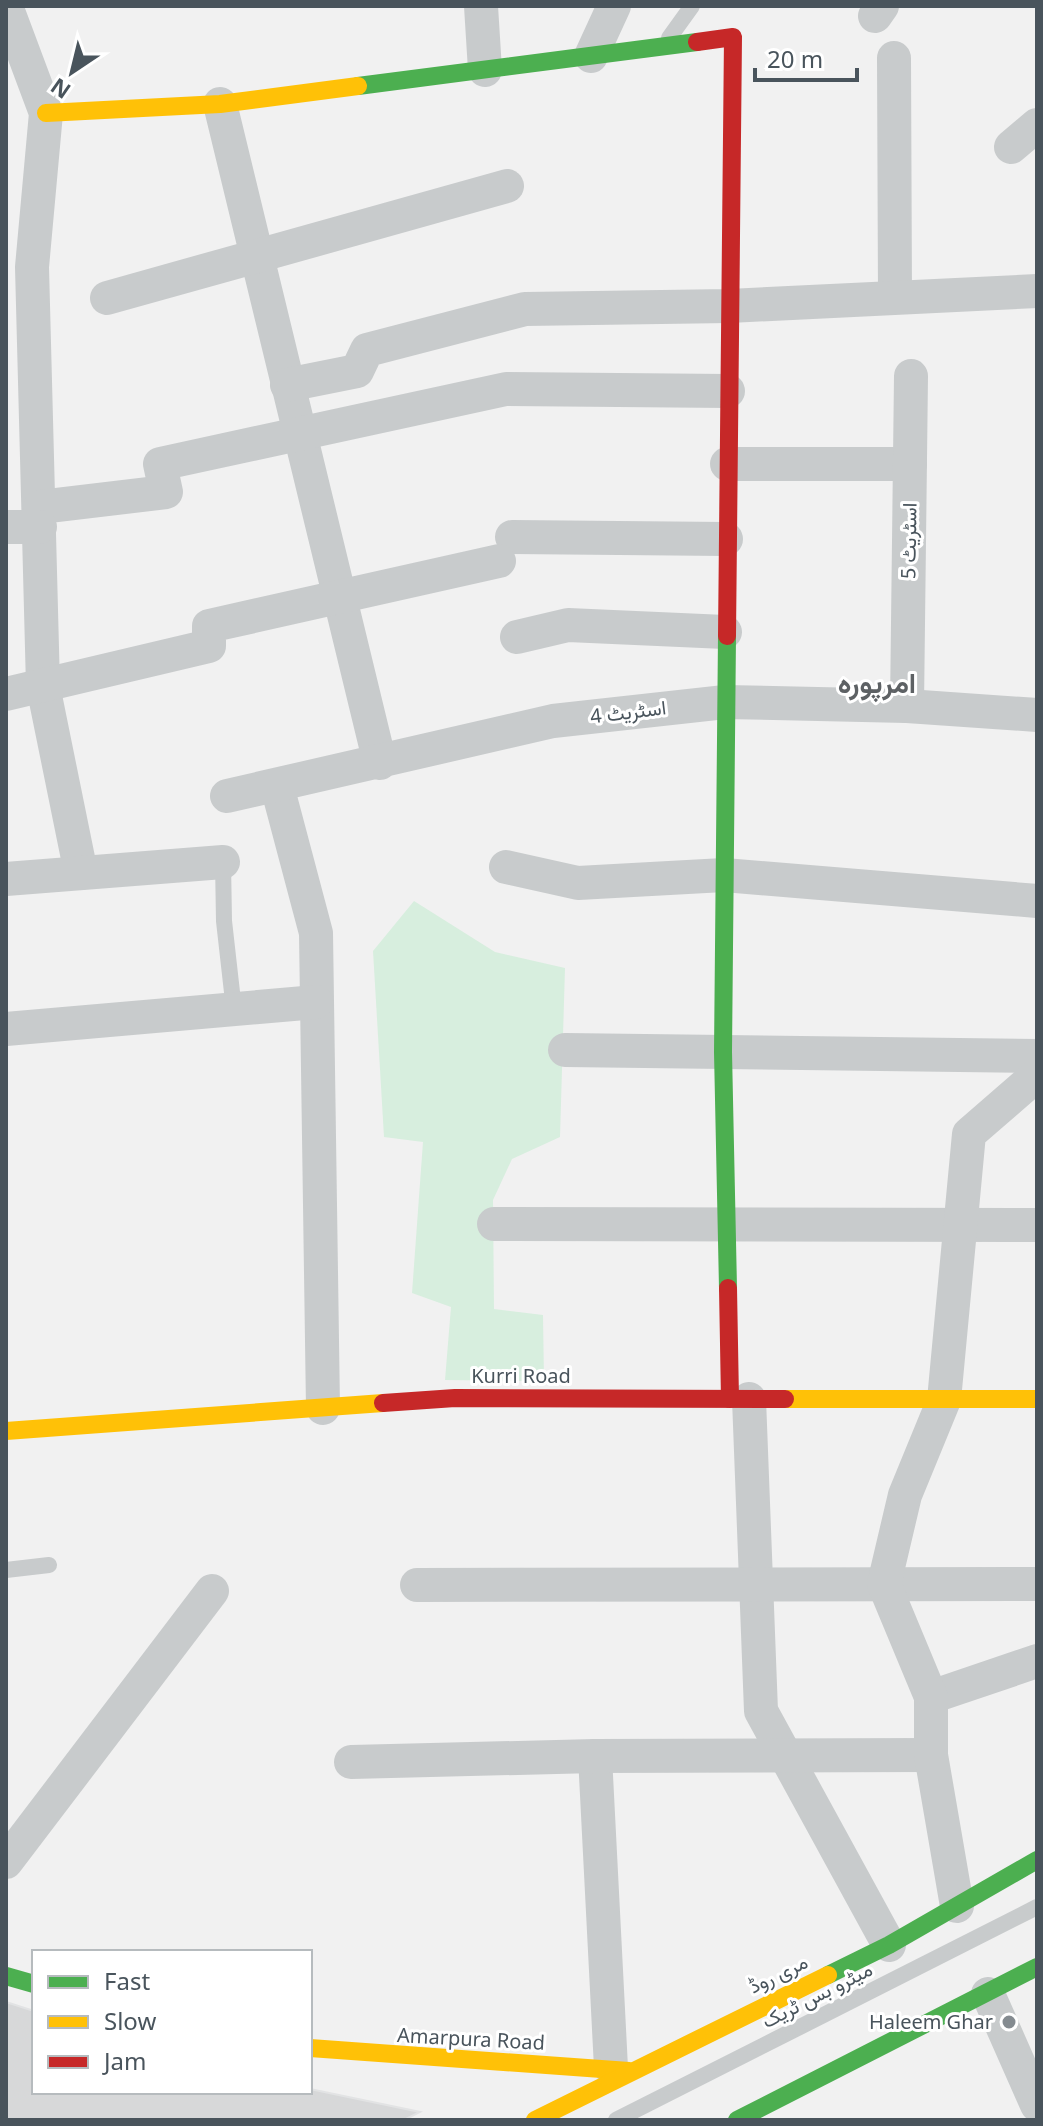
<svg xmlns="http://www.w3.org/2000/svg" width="1043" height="2126" font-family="'Noto Sans',Vazirmatn,sans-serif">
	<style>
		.green { fill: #d7eede }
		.building { fill: #d7d8d9; stroke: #e2e3e4; stroke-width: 2 }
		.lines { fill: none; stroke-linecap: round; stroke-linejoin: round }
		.lane { stroke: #c8cbcc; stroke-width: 16 }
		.street { stroke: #c8cbcc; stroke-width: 34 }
		.fast { stroke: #4caf50; stroke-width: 18 }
		.slow { stroke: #ffc107; stroke-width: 18 }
		.jam { stroke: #c62828; stroke-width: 18 }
		.poi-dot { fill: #848b90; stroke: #fff; stroke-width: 3 }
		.labels { text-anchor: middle; stroke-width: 6; stroke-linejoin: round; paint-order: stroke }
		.street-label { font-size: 20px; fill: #49545c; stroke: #fff }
		.poi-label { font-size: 20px; fill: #49545c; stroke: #fff; text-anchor: end }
		.district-label { font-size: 28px; font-weight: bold; fill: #5d6164; stroke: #fff }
	</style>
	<rect width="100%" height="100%" fill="#f1f1f1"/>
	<polygon class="green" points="414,901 495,952 565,968 560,1137 512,1159 493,1200 494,1309 543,1315 544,1381 445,1380 451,1307 412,1293 423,1142 384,1137 373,951"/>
	<polygon class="building" points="6,2002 34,2011 34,2092 310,2092 310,2089 420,2112 404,2120 6,2120"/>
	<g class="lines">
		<g class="lane">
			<polyline points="669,38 692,6"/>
			<polyline points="223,862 224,921 234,1010"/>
			<polyline points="6,1570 49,1565"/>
			<polyline points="616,2120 1037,1907"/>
		</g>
		<g class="street">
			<polyline points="6,6 46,113 32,267 43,686 81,873"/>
			<polyline points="481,6 485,70"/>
			<polyline points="875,16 882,6"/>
			<polyline points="591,56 614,6"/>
			<polyline points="894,58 895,297"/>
			<polyline points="220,104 380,763"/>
			<polyline points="1011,147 1037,125"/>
			<polyline points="107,298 507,186"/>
			<polyline points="287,385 357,371 367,350 525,309 729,306 1037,291"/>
			<polyline points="727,464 910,464"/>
			<polyline points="40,507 166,492 160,464 506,389 728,391"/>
			<polyline points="6,527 40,527"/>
			<polyline points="512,537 726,539"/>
			<polyline points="517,637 568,625 725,632"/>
			<polyline points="6,694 209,646 209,626 499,561"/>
			<polyline points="907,706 911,376"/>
			<polyline points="277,786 316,933 323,1408"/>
			<polyline points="227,796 553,721 725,702 907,706 1037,715"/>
			<polyline points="506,867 578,883 724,875 1037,901"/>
			<polyline points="6,879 223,862"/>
			<polyline points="6,1029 316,1002"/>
			<polyline points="565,1050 1037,1056"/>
			<polyline points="494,1224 1037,1225"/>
			<polyline points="749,1399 761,1711 889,1945"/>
			<polyline points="417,1585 1037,1584"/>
			<polyline points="931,1697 1037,1661"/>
			<polyline points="595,1756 611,2068"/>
			<polyline points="351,1762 595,1756 931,1755"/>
			<polyline points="6,1862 212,1591"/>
			<polyline points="957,1906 931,1755 931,1697 884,1584 905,1495 944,1400 969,1134 1037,1075"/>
			<polyline points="988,1994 1037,2105"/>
		</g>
		<g class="fast">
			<polyline points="358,86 697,42"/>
			<polyline points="727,636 723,1052 728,1288"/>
			<polyline points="828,1975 889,1945 1037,1860"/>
			<polyline points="6,1976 34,1984"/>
			<polyline points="737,2120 1037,1967"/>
		</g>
		<g class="slow">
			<polyline points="46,113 220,104 358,86"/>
			<polyline points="785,1399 1037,1399"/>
			<polyline points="6,1431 383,1403"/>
			<polyline points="310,2048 629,2071"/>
			<polyline points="535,2120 828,1975"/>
		</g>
		<g class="jam">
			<polyline points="697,42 733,37 727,636"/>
			<polyline points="728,1288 730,1399"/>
			<polyline points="383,1403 455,1398 785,1399"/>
		</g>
	</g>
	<circle class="poi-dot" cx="1009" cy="2022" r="8"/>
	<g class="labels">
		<g class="street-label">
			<text transform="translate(909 541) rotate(-89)" y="7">اسٹریٹ 5</text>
			<text transform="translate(628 712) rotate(-7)" y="7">اسٹریٹ 4</text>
			<text x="521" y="1383">Kurri Road</text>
			<text transform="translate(778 1974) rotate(-26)" y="7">مری روڈ</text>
			<text transform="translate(817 1995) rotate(-27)" y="7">میٹرو بس ٹریک</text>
			<text transform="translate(471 2039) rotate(3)" y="7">Amarpura Road</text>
		</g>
		<g class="poi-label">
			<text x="993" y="2029">Haleem Ghar</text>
		</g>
		<g class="district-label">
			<text x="877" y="693">امرپورہ</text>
		</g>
	</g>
	<rect width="1043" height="2126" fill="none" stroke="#49545c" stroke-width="16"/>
	<rect x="32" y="1950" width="280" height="144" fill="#ffffff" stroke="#b6bbbe" stroke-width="2"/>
	<rect x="48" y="1976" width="40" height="12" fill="#4caf50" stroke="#b6bbbe" stroke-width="2"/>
	<text x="104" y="1990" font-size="24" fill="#49545c">Fast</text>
	<rect x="48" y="2016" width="40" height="12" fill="#ffc107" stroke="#b6bbbe" stroke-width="2"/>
	<text x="104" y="2030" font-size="24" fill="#49545c">Slow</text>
	<rect x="48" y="2056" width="40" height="12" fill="#c62828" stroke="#b6bbbe" stroke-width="2"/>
	<text x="104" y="2070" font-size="24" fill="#49545c">Jam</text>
	<g transform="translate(72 72) rotate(215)" stroke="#ffffff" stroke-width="6" paint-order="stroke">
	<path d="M0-6L14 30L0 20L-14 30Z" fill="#49545c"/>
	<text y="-12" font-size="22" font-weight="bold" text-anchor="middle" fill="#49545c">N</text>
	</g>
	<path d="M755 68v12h102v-12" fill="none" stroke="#49545c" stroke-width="4"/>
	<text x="767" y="68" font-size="24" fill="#49545c" stroke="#ffffff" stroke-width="6" paint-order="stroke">20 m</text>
</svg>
